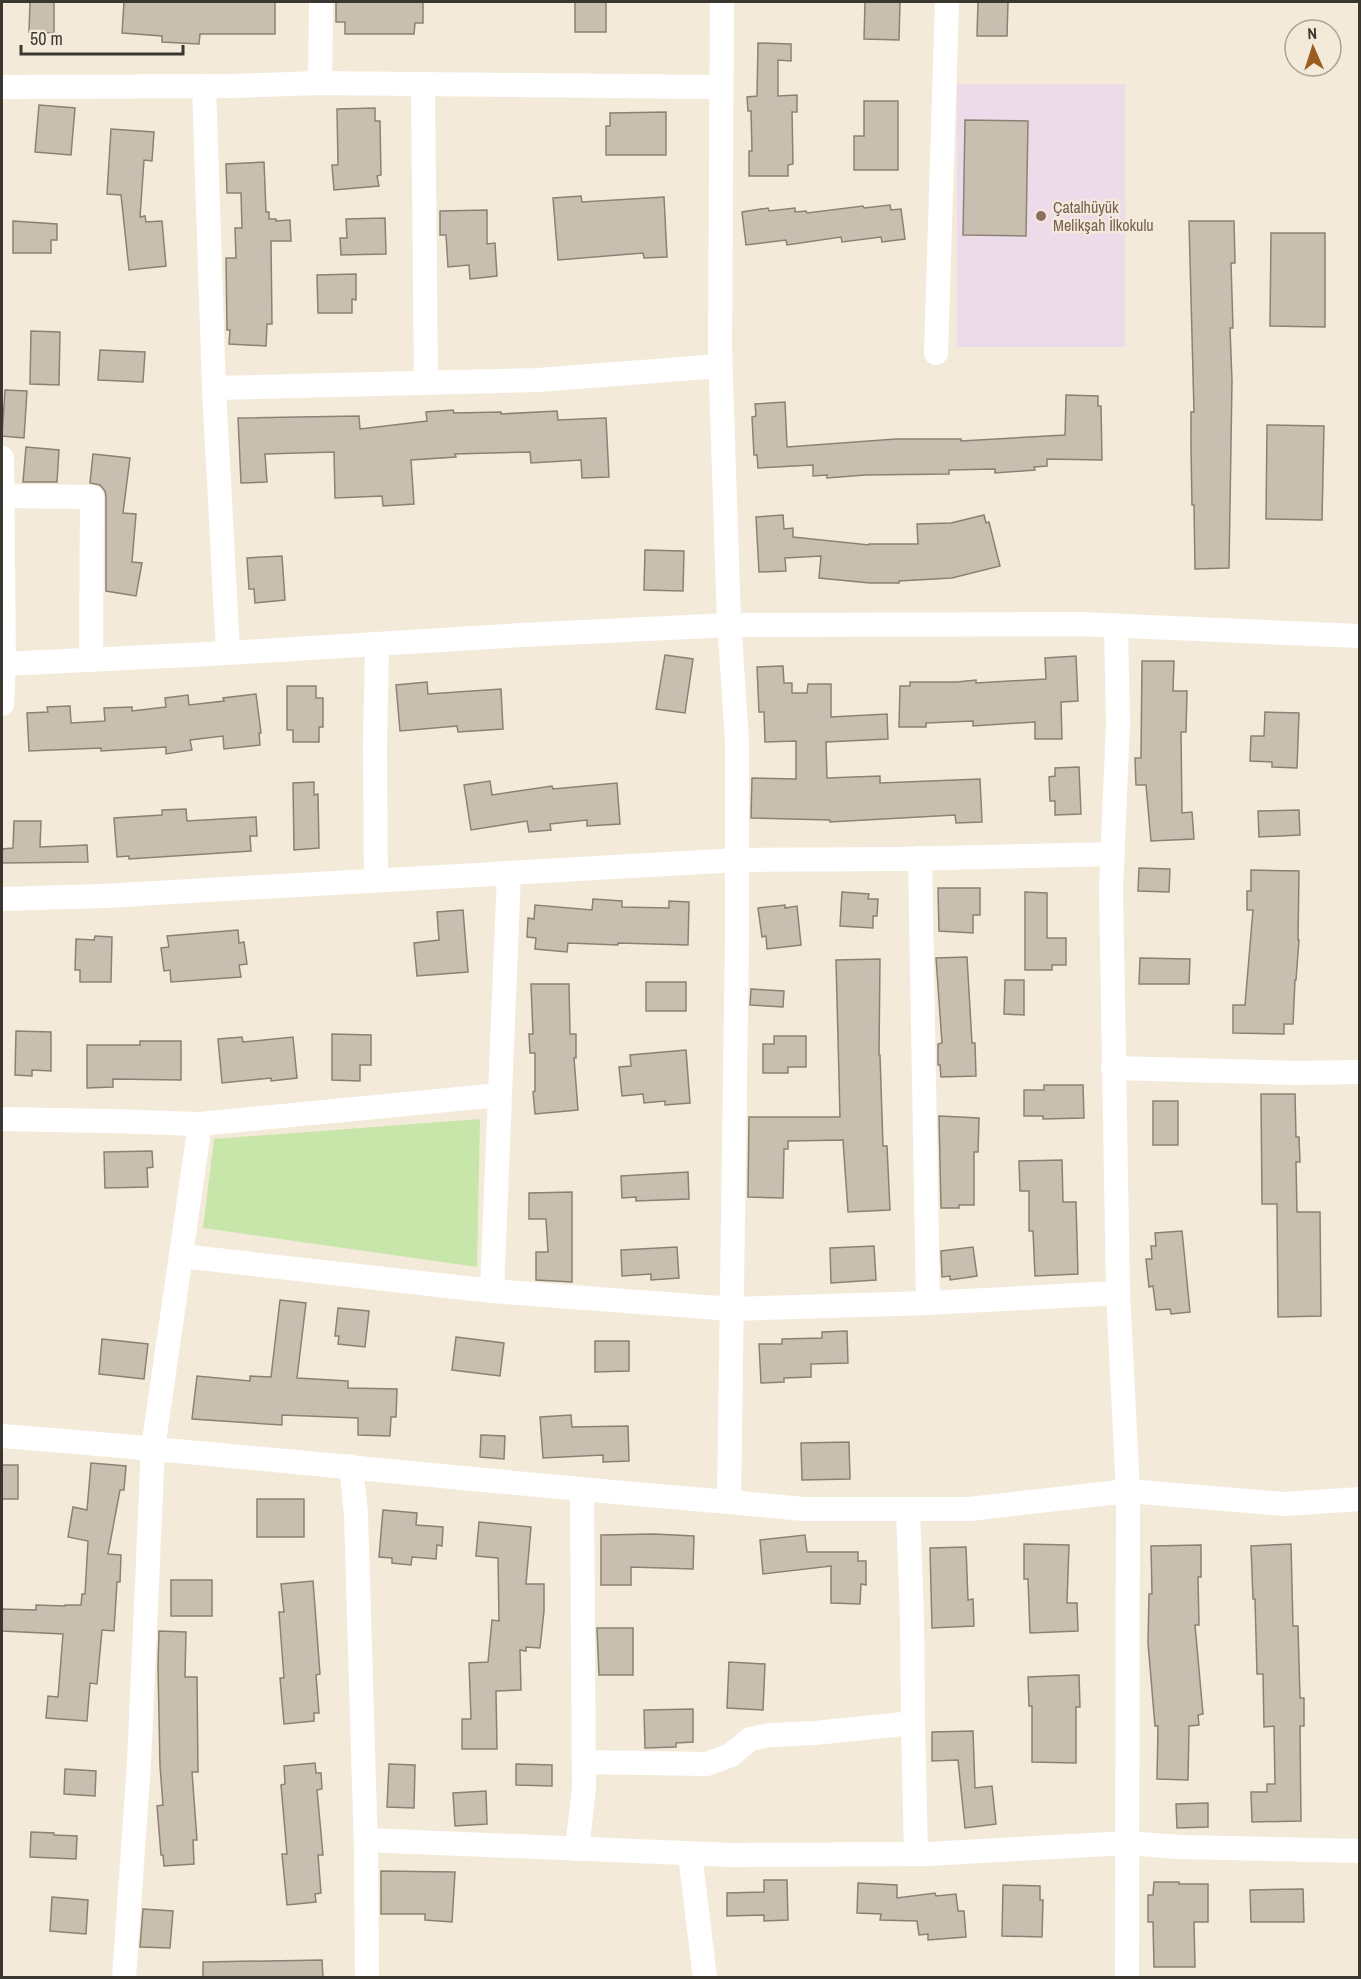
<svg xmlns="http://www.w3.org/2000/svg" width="1361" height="1979" font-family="'Archivo Narrow',sans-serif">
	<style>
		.education { fill: #eedbea }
		.green { fill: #c9e6aa }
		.building { fill: #c9bfb0; stroke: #8b8274; stroke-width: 1.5 }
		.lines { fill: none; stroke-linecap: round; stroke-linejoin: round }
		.street { stroke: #fff; stroke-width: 24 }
		.education-dot { fill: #8d6e63; stroke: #f4eada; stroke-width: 2 }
		.labels { text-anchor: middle; stroke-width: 4.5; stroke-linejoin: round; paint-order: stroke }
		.education-label { font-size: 16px; fill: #785e54; stroke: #f4eada; text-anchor: start }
	</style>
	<rect width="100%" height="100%" fill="#f4eada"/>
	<rect class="education" x="957" y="84" width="168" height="263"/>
	<polygon class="green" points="480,1119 477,1267 203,1228 214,1139"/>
	<g class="building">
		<polygon points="30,2 54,2 54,33 29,32"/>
		<polygon points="124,2 275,2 275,34 200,34 199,44 162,42 162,36 122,33"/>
		<polygon points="336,2 423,2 423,23 415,23 414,34 345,34 345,22 336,22"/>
		<rect x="575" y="2" width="31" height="30"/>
		<polygon points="865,2 900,2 899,40 864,39"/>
		<polygon points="978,2 1008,2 1007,36 977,36"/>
		<polygon points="758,43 791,44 791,61 778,60 778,96 797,95 797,112 792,112 793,164 788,165 788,176 749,176 749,151 752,151 751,111 748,111 747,97 757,96"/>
		<polygon points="864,101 898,101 898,170 854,170 854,136 864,136"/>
		<polygon points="39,105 75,108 71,155 35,152"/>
		<polygon points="375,108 375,121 380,121 381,175 377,176 379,186 334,190 332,165 338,165 337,109"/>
		<polygon points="666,112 666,155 606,155 606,126 610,126 610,113"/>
		<polygon points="965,120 1028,121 1026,236 963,235"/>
		<polygon points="111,129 154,132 152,161 144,160 140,217 145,216 146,222 162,221 166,266 129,270 121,195 107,194"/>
		<polygon points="264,162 266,212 269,212 269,219 276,219 276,221 290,220 291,241 271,241 272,324 267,324 266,346 229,344 230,330 227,330 226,258 236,258 235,228 242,228 241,193 227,193 226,164"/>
		<polygon points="581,196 582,202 664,197 667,257 644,258 643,253 558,260 553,198"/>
		<polygon points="890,205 891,210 901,209 905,239 882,242 881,237 842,242 841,237 787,245 786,240 746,245 742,212 768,208 769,211 795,208 795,212 806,211 807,213 863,206 864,208"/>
		<polygon points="487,210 487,244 495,243 497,276 470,279 469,265 448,267 446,235 440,235 440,211"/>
		<polygon points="385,218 386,254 341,255 340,238 347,238 346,219"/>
		<polygon points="13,221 57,224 57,240 51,240 51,253 13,253"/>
		<polygon points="1189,221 1234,221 1235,263 1231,263 1233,328 1230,328 1232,381 1229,568 1195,569 1194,505 1192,505 1191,450 1191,412 1194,412"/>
		<polygon points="1271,233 1325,233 1325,327 1270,326"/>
		<polygon points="356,274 356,300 352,299 352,313 318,313 317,275"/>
		<polygon points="31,331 60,332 59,385 30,384"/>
		<polygon points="100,350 145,352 143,382 98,380"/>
		<polygon points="5,390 27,391 24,438 2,436"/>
		<polygon points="1066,395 1098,396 1098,406 1101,406 1102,460 1047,459 1047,466 1034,467 1035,470 995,473 995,469 949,470 949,474 865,475 827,478 827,475 813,476 813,465 758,468 757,455 754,455 752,417 756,416 755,404 785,402 787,447 896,439 961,439 961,441 1065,435"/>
		<polygon points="453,410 454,413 501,412 501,414 557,411 558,420 606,418 609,477 582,478 581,460 531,463 530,452 455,454 456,457 411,460 414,504 383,506 382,496 335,498 334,452 265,454 267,482 241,483 238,418 359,416 360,429 427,421 426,412"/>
		<polygon points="1267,425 1324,426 1322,520 1266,519"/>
		<polygon points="26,447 59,450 57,482 23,482"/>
		<polygon points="93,454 130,458 123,513 136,514 132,562 142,563 136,596 106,591 106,497 105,491 100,485 90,483"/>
		<polygon points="783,515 784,529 793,528 793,537 869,545 869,544 918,544 917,524 951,523 984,515 986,523 989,522 1000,566 952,578 899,581 899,583 870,583 819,578 821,556 785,558 786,571 759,572 756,517"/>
		<polygon points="645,550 684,551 683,591 644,590"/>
		<polygon points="282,556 285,600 255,603 254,589 249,589 247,558"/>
		<polygon points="665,655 693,659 685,713 656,709"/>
		<polygon points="1076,656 1078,701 1061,702 1062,739 1035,739 1035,722 973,726 973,721 926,723 926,727 899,727 900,686 910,686 910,682 957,682 976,680 976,683 1046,679 1045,658"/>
		<polygon points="1142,661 1174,661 1173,691 1187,691 1186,732 1181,732 1182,813 1192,812 1194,839 1151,841 1146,785 1136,785 1135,758 1141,758"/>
		<polygon points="783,666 784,683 792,683 792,693 807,693 808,684 831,684 831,717 887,714 888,739 826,742 827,778 880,776 880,783 980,779 982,822 956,823 955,815 830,822 830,820 751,818 752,778 796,779 796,741 765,742 764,712 759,712 757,667"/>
		<polygon points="427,682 428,694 501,689 503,729 458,732 457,726 400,731 396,685"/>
		<polygon points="287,686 316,686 316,698 323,698 323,727 319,727 319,742 293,742 293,730 287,730"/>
		<polygon points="256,694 261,733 259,733 260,745 224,749 223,736 190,740 192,750 166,754 166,747 101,751 101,748 29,751 27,713 48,712 47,707 70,706 71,723 105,721 104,708 132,707 132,711 166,707 165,698 188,695 189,705 224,701 223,698"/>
		<polygon points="1265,712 1299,713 1297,768 1272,767 1272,762 1250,761 1251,736 1264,736"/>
		<polygon points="1079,767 1081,814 1055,815 1055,801 1050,801 1049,777 1055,776 1055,768"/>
		<polygon points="490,781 492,795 552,786 553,789 617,783 620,824 587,826 587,820 550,824 551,830 529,832 527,821 471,830 464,785"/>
		<polygon points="314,782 314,795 318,794 319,848 294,850 293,783"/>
		<polygon points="186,809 187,821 256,817 257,836 250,836 251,851 129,859 129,856 117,857 114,818 162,815 162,810"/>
		<polygon points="1299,810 1300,835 1259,837 1258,811"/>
		<polygon points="14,821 41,821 40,847 87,845 88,862 2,863 2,849 13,848"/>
		<polygon points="1139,868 1170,869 1169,892 1138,891"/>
		<polygon points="1251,870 1299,871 1298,940 1299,940 1296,980 1295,980 1293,1024 1284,1024 1284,1034 1233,1033 1233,1005 1245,1005 1253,910 1247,910 1247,891 1251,891"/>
		<polygon points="938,888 980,888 980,915 973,915 973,933 939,931"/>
		<polygon points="842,892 869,894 868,899 878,899 877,916 873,916 873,928 840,926"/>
		<polygon points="1025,892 1047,893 1047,938 1066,938 1066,965 1052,965 1052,970 1025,970"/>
		<polygon points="593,899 622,901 622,907 669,908 669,901 689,902 688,945 618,943 618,945 568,943 567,952 535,949 536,938 527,937 528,918 534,919 535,905 592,910"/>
		<polygon points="785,905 785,908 797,906 801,945 767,949 766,936 762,937 758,908"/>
		<polygon points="463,910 468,972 417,976 414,943 439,940 437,912"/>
		<polygon points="238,930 239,943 244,942 247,964 239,965 241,977 171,982 170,970 164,971 161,948 169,947 167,936"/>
		<polygon points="95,936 112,937 111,982 80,982 80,970 75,970 76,939 94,940"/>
		<polygon points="967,957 972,1043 975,1043 976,1076 941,1077 940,1065 938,1065 938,1044 942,1043 936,958"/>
		<polygon points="1140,958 1190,959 1189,984 1139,984"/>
		<polygon points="880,959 879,1055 880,1055 883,1146 887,1146 890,1210 848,1212 843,1140 788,1141 788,1149 784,1149 783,1198 748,1197 749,1117 840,1117 836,960"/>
		<polygon points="1005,980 1024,980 1024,1015 1004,1014"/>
		<rect x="646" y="982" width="40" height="29"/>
		<polygon points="531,984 569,984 570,1034 576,1034 576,1058 574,1058 578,1110 535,1114 533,1092 535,1091 535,1053 530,1053 529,1034 533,1034"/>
		<polygon points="751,989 784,991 783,1007 750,1005"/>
		<polygon points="16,1031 51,1032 51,1071 32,1070 32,1076 15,1075"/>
		<polygon points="332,1034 371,1035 371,1065 360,1065 360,1081 332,1080"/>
		<polygon points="774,1036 806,1036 806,1067 788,1067 788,1073 763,1073 763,1044 774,1044"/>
		<polygon points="242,1037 243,1042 293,1037 297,1078 271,1081 271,1078 222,1083 218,1039"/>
		<polygon points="140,1041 181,1041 181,1080 113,1079 113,1087 87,1088 87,1045 140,1045"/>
		<polygon points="686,1050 690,1103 665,1105 665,1101 644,1103 643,1094 622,1096 619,1067 631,1066 630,1055"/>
		<polygon points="1044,1085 1083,1085 1084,1118 1043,1119 1043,1116 1024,1116 1024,1090 1044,1090"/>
		<polygon points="1261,1094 1295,1094 1296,1137 1299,1137 1300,1162 1296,1162 1297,1212 1320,1212 1321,1316 1278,1317 1277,1204 1262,1204"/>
		<rect x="1153" y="1101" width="25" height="44"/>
		<polygon points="939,1116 979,1118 978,1152 974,1152 974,1205 959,1205 959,1208 941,1208"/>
		<polygon points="152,1151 153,1167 147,1168 148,1187 105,1188 104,1152"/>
		<polygon points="1062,1160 1063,1202 1076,1202 1078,1274 1035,1276 1033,1231 1029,1231 1029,1191 1020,1191 1019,1161"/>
		<polygon points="688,1172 689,1199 636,1201 636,1197 622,1198 621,1176"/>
		<polygon points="572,1192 572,1282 536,1280 536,1252 548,1252 546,1219 529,1219 529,1193"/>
		<polygon points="1182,1231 1190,1312 1171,1314 1170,1309 1156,1310 1153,1286 1149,1287 1146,1259 1152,1259 1151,1246 1156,1246 1155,1233"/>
		<polygon points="874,1246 876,1280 831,1283 830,1248"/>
		<polygon points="677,1247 679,1278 651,1280 651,1274 622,1276 621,1250"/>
		<polygon points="973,1247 977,1276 950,1280 950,1276 942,1277 941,1251"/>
		<polygon points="280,1300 306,1303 297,1378 348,1381 348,1388 397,1389 396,1417 391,1417 390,1436 358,1435 358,1418 282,1415 282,1425 192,1419 197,1376 250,1381 250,1376 271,1377"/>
		<polygon points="338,1308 369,1311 365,1347 338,1344 339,1336 335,1336"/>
		<polygon points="847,1331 848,1363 811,1364 811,1377 784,1378 784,1382 761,1383 759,1344 782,1344 782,1339 822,1338 822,1332"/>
		<polygon points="456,1337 504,1343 500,1376 452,1370"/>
		<polygon points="102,1339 148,1344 144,1379 99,1374"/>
		<polygon points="595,1341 629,1341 629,1371 595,1372"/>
		<polygon points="571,1415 572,1427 628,1426 629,1461 603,1462 603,1455 543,1458 540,1417"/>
		<polygon points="481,1435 505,1436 504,1459 480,1457"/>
		<polygon points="849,1442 850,1479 802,1480 801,1443"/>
		<polygon points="91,1463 126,1466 124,1490 120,1490 108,1554 121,1555 120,1582 117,1582 114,1631 102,1630 97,1684 90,1683 87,1721 46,1718 48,1696 58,1697 63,1634 2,1631 2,1609 36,1610 36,1605 65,1606 65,1605 81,1605 82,1594 85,1594 88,1541 68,1537 73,1507 87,1510"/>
		<rect x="2" y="1465" width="16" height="34"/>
		<rect x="257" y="1499" width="47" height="38"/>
		<polygon points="383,1510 417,1513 416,1525 443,1527 442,1546 437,1545 436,1559 412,1557 411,1565 392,1563 392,1558 379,1557"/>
		<polygon points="479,1522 531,1527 526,1584 544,1584 544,1611 540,1648 526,1647 526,1651 520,1650 521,1690 496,1691 497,1749 462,1749 462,1719 471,1719 469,1663 488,1662 492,1620 499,1621 498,1558 476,1556"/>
		<polygon points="654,1534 694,1536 693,1569 631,1567 631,1585 601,1585 601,1535"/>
		<polygon points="805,1535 807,1552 858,1552 858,1561 866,1561 866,1585 861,1584 860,1604 831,1603 831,1566 763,1574 760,1540"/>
		<polygon points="1024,1544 1069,1545 1067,1603 1077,1603 1078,1631 1030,1633 1028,1579 1024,1579"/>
		<polygon points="1291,1544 1293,1626 1298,1626 1300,1698 1304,1698 1304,1726 1300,1726 1301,1821 1252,1822 1251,1792 1267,1792 1267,1784 1275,1784 1274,1726 1264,1727 1263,1674 1257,1674 1255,1599 1253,1599 1251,1546"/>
		<polygon points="1201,1545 1201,1577 1198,1577 1199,1625 1195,1625 1203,1714 1198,1715 1199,1725 1189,1726 1188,1780 1157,1779 1158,1726 1155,1726 1148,1643 1149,1594 1152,1594 1151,1546"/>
		<polygon points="966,1547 968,1600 973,1599 974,1626 932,1628 930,1548"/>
		<rect x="171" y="1580" width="41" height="36"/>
		<polygon points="313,1581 320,1674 316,1675 319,1713 314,1713 314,1721 284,1724 280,1678 284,1678 279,1612 284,1612 281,1584"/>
		<polygon points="597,1628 633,1628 633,1675 599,1675"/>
		<polygon points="159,1631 186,1632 185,1677 197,1677 198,1772 192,1772 197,1840 193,1840 194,1864 164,1866 163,1855 161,1855 157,1806 163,1805 160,1766 158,1666"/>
		<polygon points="729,1662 765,1664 763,1710 727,1708"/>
		<polygon points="1079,1675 1080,1707 1076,1707 1076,1763 1032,1762 1032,1706 1029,1706 1028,1677"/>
		<polygon points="693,1709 693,1742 676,1743 676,1747 645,1748 644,1710"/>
		<polygon points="973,1731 975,1788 992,1786 996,1824 965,1828 958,1760 932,1761 932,1732"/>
		<polygon points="315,1763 316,1773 321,1773 322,1789 317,1790 323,1855 318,1855 321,1893 315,1894 316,1902 287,1905 282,1854 287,1854 281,1785 285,1784 284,1766"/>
		<polygon points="389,1764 415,1765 414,1808 387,1807"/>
		<polygon points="516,1764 552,1765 552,1786 516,1785"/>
		<polygon points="65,1769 96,1771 95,1796 64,1794"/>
		<polygon points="486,1791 487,1824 455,1826 453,1793"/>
		<polygon points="1208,1803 1208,1827 1177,1828 1176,1804"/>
		<polygon points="31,1832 54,1833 54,1835 77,1836 76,1859 30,1857"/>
		<polygon points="381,1871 455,1872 452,1922 425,1920 425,1914 381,1914"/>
		<polygon points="764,1880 787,1880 788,1920 764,1921 764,1915 727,1916 727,1893 764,1892"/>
		<polygon points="1154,1882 1179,1882 1179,1884 1208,1884 1208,1922 1194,1922 1195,1967 1154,1967 1153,1922 1148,1922 1148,1895 1153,1895"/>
		<polygon points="858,1883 897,1885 897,1898 935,1893 936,1896 956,1894 958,1911 964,1911 966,1937 928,1940 928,1934 919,1935 917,1921 880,1920 881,1914 857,1913"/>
		<polygon points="1003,1885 1040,1886 1040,1900 1043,1900 1042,1937 1002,1936"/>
		<polygon points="1303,1889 1304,1922 1251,1922 1250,1890"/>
		<polygon points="52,1897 88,1900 86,1934 50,1931"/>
		<polygon points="143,1909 173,1911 170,1948 140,1947"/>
		<polygon points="322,1960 323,1977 203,1977 203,1962"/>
	</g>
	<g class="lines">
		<g class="street">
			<polyline points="722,2 720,350 729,621 737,740 737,937 729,1502 804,1509 969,1509 1128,1491 1284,1504 1360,1499"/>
			<polyline points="320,83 321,2"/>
			<polyline points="423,84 426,382"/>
			<polyline points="204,86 214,388 228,653 521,635 730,625 1079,624 1360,636"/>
			<polyline points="2,87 231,86 320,83 721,87"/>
			<polyline points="936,353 947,2"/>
			<polyline points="214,388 538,380 720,366"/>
			<polyline points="2,458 4,664 2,664"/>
			<polyline points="3,496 92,497 91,660"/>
			<polyline points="2,704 4,664 228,653"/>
			<polyline points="920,858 928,1303"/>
			<polyline points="376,880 375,747 377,644"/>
			<polyline points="2,899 104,896 737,860 899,859 1113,854"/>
			<polyline points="1113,1068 1295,1073 1360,1072"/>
			<polyline points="2,1119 108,1121 200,1124 499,1095"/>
			<polyline points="181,1256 492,1291 733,1309 928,1303 1118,1293 1111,887 1118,724 1116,626"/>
			<polyline points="492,1291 509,873"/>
			<polyline points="1118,1293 1128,1491 1127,1978"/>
			<path d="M 2,1436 C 244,1455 486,1482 729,1502"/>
			<polyline points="351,1466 356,1514 366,1851 367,1978"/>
			<polyline points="913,1723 916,1854"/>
			<polyline points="584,1762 707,1764 731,1755 750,1739 770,1735 815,1733 913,1723 912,1618 908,1509"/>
			<polyline points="366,1840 733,1855 927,1854 1127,1843 1180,1847 1360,1851"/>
			<polyline points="577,1849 584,1788 582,1490"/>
			<polyline points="690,1854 705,1978"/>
			<polyline points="124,1978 139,1763 153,1448 200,1124"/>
		</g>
	</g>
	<circle class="education-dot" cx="1041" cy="216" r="6"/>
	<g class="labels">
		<g class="education-label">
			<text x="1053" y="213">Çatalhüyük<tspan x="1053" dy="18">Melikşah İlkokulu</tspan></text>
		</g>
	</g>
	<rect width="1361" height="1979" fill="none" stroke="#3a3630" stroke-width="6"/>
	<g transform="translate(1313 48) rotate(357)"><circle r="28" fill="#f4eada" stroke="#aaa296" stroke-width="1.5"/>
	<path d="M0-4.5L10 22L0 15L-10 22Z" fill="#995d1e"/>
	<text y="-9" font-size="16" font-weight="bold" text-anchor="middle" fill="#3a3630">N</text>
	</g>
	<path d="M21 45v9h162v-9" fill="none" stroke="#3a3630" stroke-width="3"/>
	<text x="30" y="45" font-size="18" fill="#3a3630" stroke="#f4eada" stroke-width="4.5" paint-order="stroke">50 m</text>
</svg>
